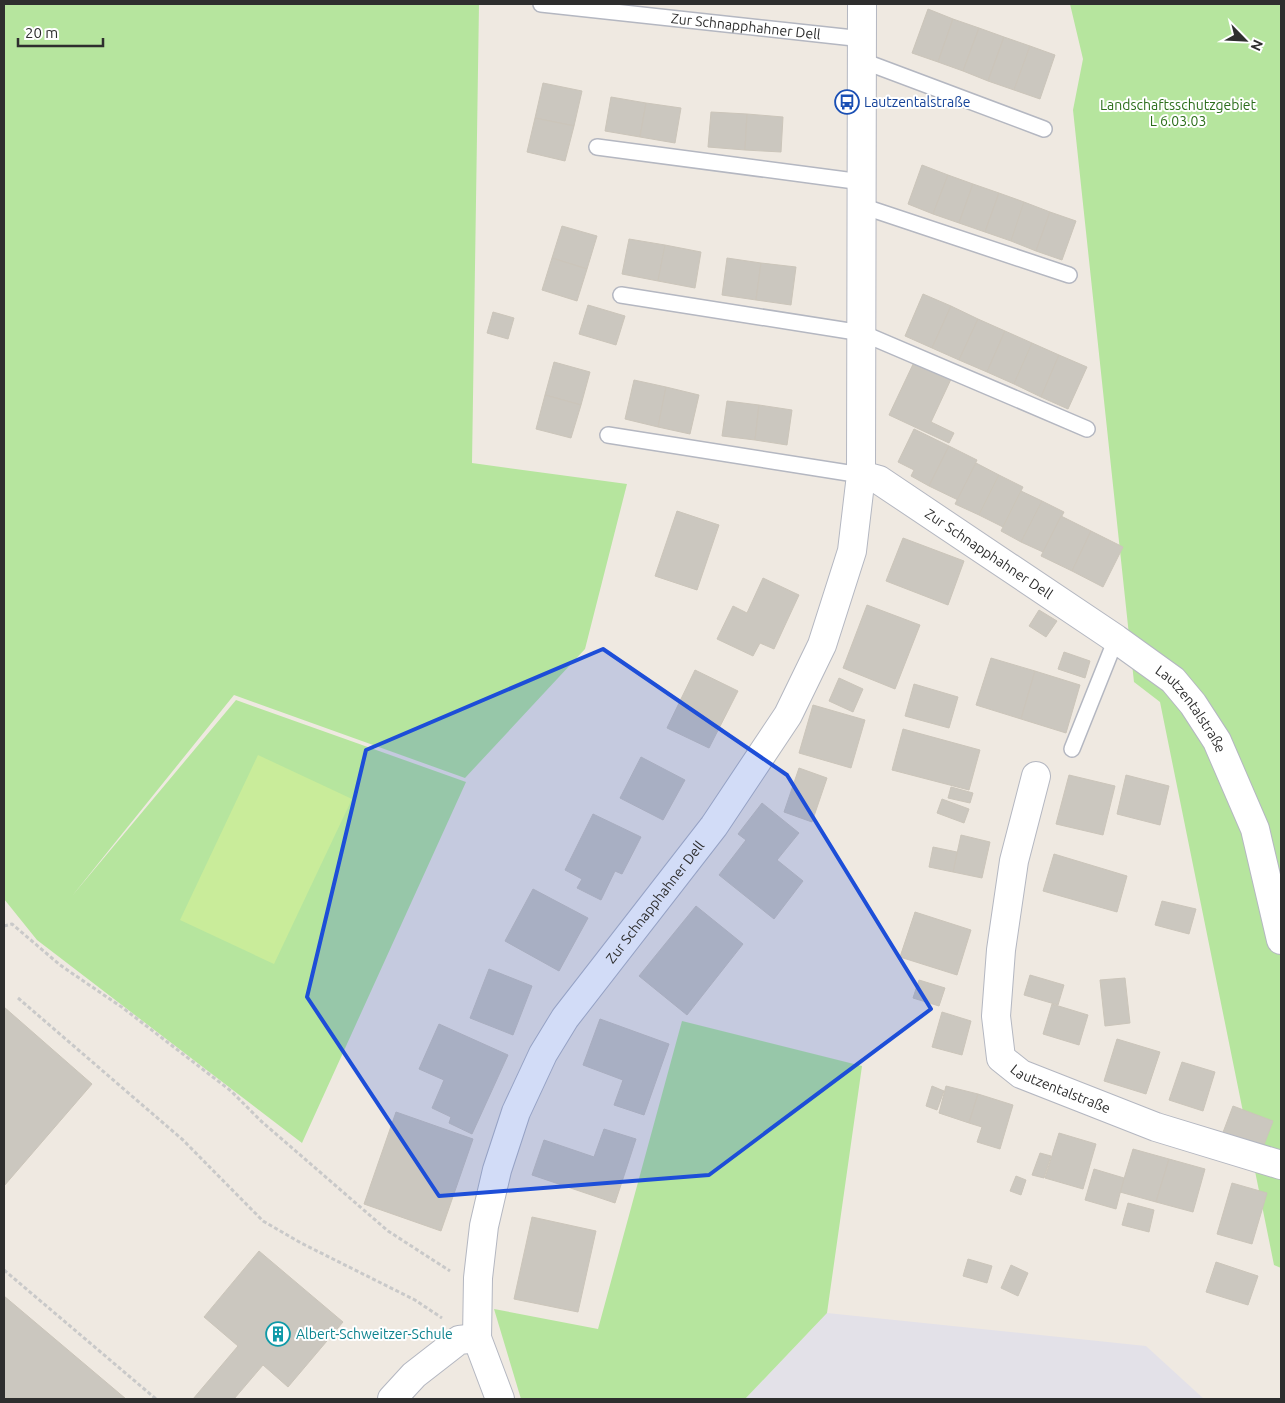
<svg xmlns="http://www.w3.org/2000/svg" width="1285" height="1403" font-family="Ubuntu,sans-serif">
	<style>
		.industrial { fill: #e3e1e8 }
		.green { fill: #b6e59e }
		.pitch { fill: #c9ec9a }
		.building { fill: #cbc7bf; stroke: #cbc5ba }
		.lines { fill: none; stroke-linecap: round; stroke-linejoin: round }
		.lane-casing { stroke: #b4b7c1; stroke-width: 18 }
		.street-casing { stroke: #b4b7c1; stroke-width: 30 }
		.path { stroke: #c9c9c9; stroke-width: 3; stroke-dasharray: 4 2.5; stroke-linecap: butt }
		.lane { stroke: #fff; stroke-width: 15 }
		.street { stroke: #fff; stroke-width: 28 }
		.marked { fill: #1d4ed8; fill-opacity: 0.2; stroke: #1d4ed8; stroke-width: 4; stroke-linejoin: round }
		.labels { text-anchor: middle; stroke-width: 4; stroke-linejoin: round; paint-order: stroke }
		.street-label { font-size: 14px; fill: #2e2e2e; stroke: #fff }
		.transit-label { font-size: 14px; fill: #164399; stroke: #fff; text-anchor: start }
		.park-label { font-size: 14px; fill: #2c6e1b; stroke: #fff }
		.culture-label { font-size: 14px; fill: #0d838f; stroke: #fff; text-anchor: start }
	</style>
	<rect width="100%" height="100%" fill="#efe9e1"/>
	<polygon class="industrial" points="827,1313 1146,1346 1204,1399 745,1399"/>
	<g class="green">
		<polygon points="4,4 479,4 472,463 627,484 585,649 465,778 234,695 72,896 236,700 466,782 302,1143 37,940 4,899"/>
		<polygon points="1070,4 1281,4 1281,1268 1274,1265 1160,702 1134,682 1073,110 1083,59"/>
		<polygon points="682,1021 862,1066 827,1313 745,1399 521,1399 494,1309 598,1329"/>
	</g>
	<polygon class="pitch" points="258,755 352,799 274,964 180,920"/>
	<g class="building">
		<polygon points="928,9 953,19 938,62 912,53"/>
		<polygon points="953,19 979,28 963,71 938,62"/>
		<polygon points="979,28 1004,37 988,81 963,71"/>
		<polygon points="1004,37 1030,46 1014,90 988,81"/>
		<polygon points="1030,46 1055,55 1040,99 1014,90"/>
		<polygon points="543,83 582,91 574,126 535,118"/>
		<polygon points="611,97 646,103 640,137 605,131"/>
		<polygon points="646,103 681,108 675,143 640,137"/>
		<polygon points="711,112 747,114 745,150 708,147"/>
		<polygon points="747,114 783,117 781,152 745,150"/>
		<polygon points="535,118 574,126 565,161 527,152"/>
		<polygon points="922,165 948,175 933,214 908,204"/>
		<polygon points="948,175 973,184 959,223 933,214"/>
		<polygon points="973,184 999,193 985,232 959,223"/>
		<polygon points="999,193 1024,202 1011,241 985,232"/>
		<polygon points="1024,202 1050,212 1036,251 1011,241"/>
		<polygon points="1050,212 1076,221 1062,260 1036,251"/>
		<polygon points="562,226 597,236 587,269 552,258"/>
		<polygon points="629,239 665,245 658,281 622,274"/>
		<polygon points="665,245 701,252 695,288 658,281"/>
		<polygon points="552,258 587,269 577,301 542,290"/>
		<polygon points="727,258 761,263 756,300 722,295"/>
		<polygon points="761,263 796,267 791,305 756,300"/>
		<polygon points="923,294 951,306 932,348 905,336"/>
		<polygon points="588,305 625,316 616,345 579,334"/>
		<polygon points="951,306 978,319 959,360 932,348"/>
		<polygon points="493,312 514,318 508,339 487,333"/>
		<polygon points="978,319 1005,331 987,372 959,360"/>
		<polygon points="1005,331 1032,343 1014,384 987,372"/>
		<polygon points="1032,343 1059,355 1041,397 1014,384"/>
		<polygon points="1059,355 1087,367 1068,409 1041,397"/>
		<polygon points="915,360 952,377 931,422 954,433 949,443 889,415"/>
		<polygon points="554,362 590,372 581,405 545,395"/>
		<polygon points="634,380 666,387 658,427 625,419"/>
		<polygon points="666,387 699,395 690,434 658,427"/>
		<polygon points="545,395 581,405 571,438 536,429"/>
		<polygon points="727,401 759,405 755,440 722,436"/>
		<polygon points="759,405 792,410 787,445 755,440"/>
		<polygon points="914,429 949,446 929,486 911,476 914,470 898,462"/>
		<polygon points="949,446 977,460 958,500 929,486"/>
		<polygon points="976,463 999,475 979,515 955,504"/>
		<polygon points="999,475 1023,487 1003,527 979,515"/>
		<polygon points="1021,491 1042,501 1021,542 1001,531"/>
		<polygon points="1042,501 1064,512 1043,552 1021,542"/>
		<polygon points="677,511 719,525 697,590 655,576"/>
		<polygon points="1061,516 1091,531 1072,571 1041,556"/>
		<polygon points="1091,531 1123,547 1103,587 1072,571"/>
		<polygon points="903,538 964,561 948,605 886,581"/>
		<polygon points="763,578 799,595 774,649 760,643 753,656 717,639 733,606 747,613"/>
		<polygon points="867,605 920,625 895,689 843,668"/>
		<polygon points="1039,610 1057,621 1046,637 1029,626"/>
		<polygon points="1064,652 1090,661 1085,678 1058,669"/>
		<polygon points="991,658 1035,671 1021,719 976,705"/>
		<polygon points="695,670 738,691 709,748 667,728"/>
		<polygon points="1035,671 1080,685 1066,733 1021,719"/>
		<polygon points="839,678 863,689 853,712 829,701"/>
		<polygon points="914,684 958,697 949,728 905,716"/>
		<polygon points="813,705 865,720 851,768 799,753"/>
		<polygon points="903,729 980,750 969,790 892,770"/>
		<polygon points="641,757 685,780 663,820 620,798"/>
		<polygon points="799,768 827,778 812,822 784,812"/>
		<polygon points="1069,775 1115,786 1103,835 1056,824"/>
		<polygon points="1126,775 1169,786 1160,825 1117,814"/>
		<polygon points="951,787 973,793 970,803 948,798"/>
		<polygon points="942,799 969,809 964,823 937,813"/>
		<polygon points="762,803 799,833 777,860 803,881 774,919 719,875 746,840 738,834"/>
		<polygon points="593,814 641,837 622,874 615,871 601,900 577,888 582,879 565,870"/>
		<polygon points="961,835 990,842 982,878 953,872"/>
		<polygon points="933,847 957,852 953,872 929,867"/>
		<polygon points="1054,854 1127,876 1117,912 1043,891"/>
		<polygon points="533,889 588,918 559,971 505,941"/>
		<polygon points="1162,901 1196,909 1189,934 1155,925"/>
		<polygon points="696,906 743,944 687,1015 639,976"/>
		<polygon points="915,912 971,930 957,975 900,957"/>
		<polygon points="489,969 532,986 513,1035 470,1018"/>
		<polygon points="1030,975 1064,985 1058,1005 1024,995"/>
		<polygon points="1125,978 1130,1023 1105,1026 1100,980"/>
		<polygon points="919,980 945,988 939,1006 913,998"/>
		<polygon points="1052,1004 1088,1015 1079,1045 1043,1034"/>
		<polygon points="4,1007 92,1084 4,1186"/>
		<polygon points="942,1012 971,1021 962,1055 932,1047"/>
		<polygon points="600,1019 669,1044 644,1115 614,1105 623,1080 583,1065"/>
		<polygon points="439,1024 508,1055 472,1134 449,1123 451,1117 432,1108 444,1080 419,1069"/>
		<polygon points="1117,1039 1160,1052 1146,1094 1104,1081"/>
		<polygon points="1182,1062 1215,1072 1203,1111 1169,1100"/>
		<polygon points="932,1086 944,1091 937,1110 926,1106"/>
		<polygon points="946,1086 978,1094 969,1123 939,1113"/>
		<polygon points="978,1094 1013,1105 1000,1149 977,1142 982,1127 969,1123"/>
		<polygon points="1233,1106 1273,1121 1262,1150 1222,1135"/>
		<polygon points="396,1112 473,1139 441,1231 364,1204"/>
		<polygon points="604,1129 636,1139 615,1203 532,1175 544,1140 594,1157"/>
		<polygon points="1059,1133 1096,1144 1083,1189 1045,1178"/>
		<polygon points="1133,1149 1169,1159 1156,1202 1120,1192"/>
		<polygon points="1040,1153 1051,1156 1044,1178 1032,1175"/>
		<polygon points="1169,1159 1205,1169 1193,1212 1156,1202"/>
		<polygon points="1094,1169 1124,1178 1116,1209 1085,1200"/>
		<polygon points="1016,1176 1026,1180 1021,1195 1010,1191"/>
		<polygon points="1232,1183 1267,1193 1252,1244 1217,1234"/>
		<polygon points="1128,1203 1154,1210 1149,1232 1122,1225"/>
		<polygon points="532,1217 596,1231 578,1312 514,1299"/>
		<polygon points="259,1251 343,1322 288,1387 263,1365 234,1399 193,1399 238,1346 204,1317"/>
		<polygon points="968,1259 992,1266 987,1283 963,1276"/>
		<polygon points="1216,1262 1258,1276 1248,1305 1206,1292"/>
		<polygon points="1011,1265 1028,1273 1018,1296 1001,1288"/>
		<polygon points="4,1296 126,1399 4,1398"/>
	</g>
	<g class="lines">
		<g class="lane-casing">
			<g id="lane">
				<path id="s1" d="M 541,4 L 863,39"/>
				<polyline points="863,61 1044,129"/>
				<polyline points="597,147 862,182"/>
				<polyline points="862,206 1069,275"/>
				<polyline points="621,295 862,333 1087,429"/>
				<polyline points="608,435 861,475"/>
				<polyline points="1072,749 1116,639"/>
			</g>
		</g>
		<g class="street-casing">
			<g id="street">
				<path id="s2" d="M 861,475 L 879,480 L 1116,639 L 1173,680 L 1193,704 L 1217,741 L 1255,829 L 1281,940"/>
				<path id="s3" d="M 1036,776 L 1014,861 L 1001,950 L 996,1016 L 1001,1058 L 1021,1074 L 1156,1127 L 1281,1165"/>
				<polyline points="392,1399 414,1375 459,1340 477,1338"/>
				<path id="s4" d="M 500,1399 L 477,1338 L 478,1278 L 484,1226 L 497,1170 L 516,1112 L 543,1054 L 565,1018 L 714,826 L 788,715 L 822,645 L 852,551 L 861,475 L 862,4"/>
			</g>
		</g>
		<g class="path">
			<polyline points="4,926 12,924 60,965 123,1008 231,1091 261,1121 388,1231 450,1271"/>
			<polyline points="18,998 183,1140 263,1221 301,1243 415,1300 442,1318"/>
			<polyline points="4,1270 156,1399"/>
		</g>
		<use href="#lane" class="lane"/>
		<use href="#street" class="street"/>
	</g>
	<path class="marked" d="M 603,649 L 787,775 L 931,1009 L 709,1175 L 439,1196 L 307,997 L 366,750 Z"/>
	<defs>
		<g id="bus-ring" transform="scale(1.25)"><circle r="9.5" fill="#fff" stroke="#1a4fb4" stroke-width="1.5"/><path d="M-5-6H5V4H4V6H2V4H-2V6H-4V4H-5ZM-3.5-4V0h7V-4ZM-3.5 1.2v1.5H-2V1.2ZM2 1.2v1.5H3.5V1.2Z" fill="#1a4fb4"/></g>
		<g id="building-ring" transform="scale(1.25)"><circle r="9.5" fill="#fff" stroke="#0f9aa8" stroke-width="1.5"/><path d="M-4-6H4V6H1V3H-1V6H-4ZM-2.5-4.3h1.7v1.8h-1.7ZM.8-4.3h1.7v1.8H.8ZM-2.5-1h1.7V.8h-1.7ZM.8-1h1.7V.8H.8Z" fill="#0f9aa8"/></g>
	</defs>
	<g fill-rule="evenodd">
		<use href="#bus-ring" x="847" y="102"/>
		<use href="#building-ring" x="278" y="1334"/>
	</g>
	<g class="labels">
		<g class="street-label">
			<text dy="5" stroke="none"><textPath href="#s1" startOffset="206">Zur Schnapphahner Dell</textPath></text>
			<text dy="5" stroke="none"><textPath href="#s2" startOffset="151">Zur Schnapphahner Dell</textPath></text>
			<text dy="5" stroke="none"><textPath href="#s2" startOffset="408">Lautzentalstraße</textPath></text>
			<text dy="5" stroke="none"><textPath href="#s4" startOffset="549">Zur Schnapphahner Dell</textPath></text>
			<text dy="5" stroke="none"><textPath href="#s3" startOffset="354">Lautzentalstraße</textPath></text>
		</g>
		<g class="transit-label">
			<text x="864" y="107">Lautzentalstraße</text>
		</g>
		<g class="park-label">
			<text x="1178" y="110">Landschaftsschutzgebiet<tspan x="1178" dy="16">L 6.03.03</tspan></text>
		</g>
		<g class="culture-label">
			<text x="296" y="1339">Albert-Schweitzer-Schule</text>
		</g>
	</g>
	<rect width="1285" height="1403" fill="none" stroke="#2e2e2e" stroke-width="10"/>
	<g transform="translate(1245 40) rotate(114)" stroke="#ffffff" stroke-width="4" paint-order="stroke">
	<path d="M0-4L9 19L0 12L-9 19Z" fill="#2e2e2e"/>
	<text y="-8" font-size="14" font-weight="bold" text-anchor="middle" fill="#2e2e2e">N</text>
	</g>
	<path d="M18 38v8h85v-8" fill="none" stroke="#2e2e2e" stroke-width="2.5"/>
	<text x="25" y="38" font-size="15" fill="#2e2e2e" stroke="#ffffff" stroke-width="4" paint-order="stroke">20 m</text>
</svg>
